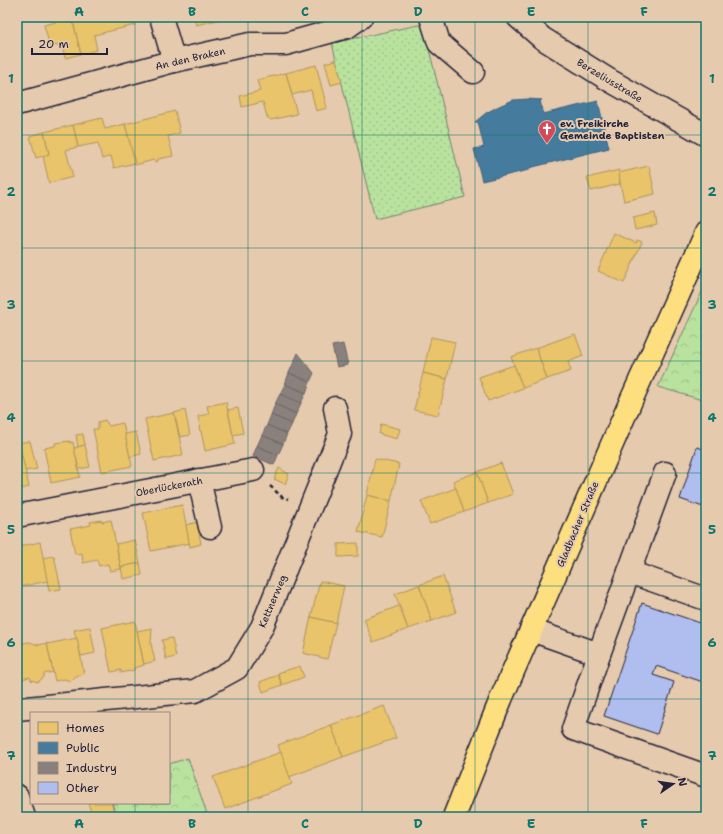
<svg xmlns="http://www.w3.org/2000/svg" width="723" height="834" font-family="'Shantell Sans',sans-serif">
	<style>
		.grass { fill: url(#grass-dots); stroke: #6e826c }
		.park { fill: url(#park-crowns); stroke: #6e826c }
		.homes { fill: #e9c46a; stroke: #ad935c }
		.public { fill: #457b9d; stroke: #3a6080 }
		.industry { fill: #8a817c; stroke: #6b6468 }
		.building { fill: #afbeee; stroke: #22223b }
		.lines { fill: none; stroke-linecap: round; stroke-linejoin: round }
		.minor-casing { stroke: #22223b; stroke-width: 25 }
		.major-casing { stroke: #22223b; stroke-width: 25 }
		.path { stroke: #22223b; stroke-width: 2.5; stroke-dasharray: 4 3; stroke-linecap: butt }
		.minor { stroke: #e6caad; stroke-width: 22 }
		.major { stroke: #fedf80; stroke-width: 22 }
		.grid { fill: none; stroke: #0f766e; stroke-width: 1; stroke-opacity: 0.55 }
		.labels { text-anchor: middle; stroke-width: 4; stroke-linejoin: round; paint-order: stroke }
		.street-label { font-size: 10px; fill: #22223b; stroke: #e6caad }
		.poi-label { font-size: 10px; font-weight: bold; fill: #22223b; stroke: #e6caad; text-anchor: start }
		.neatline { fill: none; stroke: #0f766e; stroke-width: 1.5 }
		.grid-label { font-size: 13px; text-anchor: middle; font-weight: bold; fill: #0f766e }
	</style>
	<defs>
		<pattern id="grass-dots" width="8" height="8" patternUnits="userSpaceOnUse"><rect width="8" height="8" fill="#b9e29e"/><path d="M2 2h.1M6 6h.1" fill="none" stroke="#9fc289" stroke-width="1.8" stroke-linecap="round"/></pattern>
		<pattern id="park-crowns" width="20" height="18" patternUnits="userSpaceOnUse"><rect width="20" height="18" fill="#b9e29e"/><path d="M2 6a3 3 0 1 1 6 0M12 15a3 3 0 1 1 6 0" fill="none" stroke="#9fc289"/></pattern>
	</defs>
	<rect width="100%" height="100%" fill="#e6caad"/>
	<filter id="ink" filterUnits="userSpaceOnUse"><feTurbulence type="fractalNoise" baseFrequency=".025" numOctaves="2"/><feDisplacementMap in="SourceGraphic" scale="8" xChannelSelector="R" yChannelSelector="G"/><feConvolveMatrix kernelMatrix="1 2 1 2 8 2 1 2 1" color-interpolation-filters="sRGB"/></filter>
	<g filter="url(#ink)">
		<polygon class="grass" points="423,24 465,197 375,219 332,43"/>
		<g class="park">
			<polygon points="706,283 706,401 658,387"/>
			<polygon points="188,758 208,817 117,817 112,803 169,803 169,764"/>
		</g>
		<g class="homes">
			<polygon points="61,17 72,17 81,54 65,58 62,44 50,47 44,25 56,22 55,19"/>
			<polygon points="72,17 133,17 135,25 94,35 97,50 81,54"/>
			<polygon points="194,17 226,17 226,18 196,25"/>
			<polygon points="698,17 706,17 706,26 699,22"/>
			<polygon points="336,60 342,82 331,85 325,63"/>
			<polygon points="316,65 327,108 316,111 311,90 292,95 286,73"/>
			<polygon points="286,73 297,114 271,120 267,117 263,102 242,107 240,96 260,91 257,80"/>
			<polygon points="175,111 180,133 168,136 173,156 158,159 158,161 155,162 154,160 135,165 125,124"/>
			<polygon points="102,118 105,129 125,124 135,163 114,168 111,156 102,159 98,143 78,147 73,125"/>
			<polygon points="73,125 78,147 66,150 73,177 49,183 43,156 49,154 44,132"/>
			<polygon points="44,132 49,154 36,158 30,136"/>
			<polygon points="649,166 655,194 624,201 618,173"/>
			<polygon points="619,170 620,184 591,191 587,178"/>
			<polygon points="655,213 657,225 635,230 633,218"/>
			<polygon points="614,233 636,243 637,240 642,242 624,283 598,271"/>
			<polygon points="575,334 583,356 568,362 571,371 547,379 536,348"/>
			<polygon points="431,337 455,342 447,379 423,373"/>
			<polygon points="536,348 547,379 523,388 511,357"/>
			<polygon points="514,365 523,388 488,401 479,377"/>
			<polygon points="423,373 447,379 438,415 414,410"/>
			<polygon points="226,402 235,444 205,451 201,431 200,431 199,427 200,426 198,416 209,414 207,406"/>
			<polygon points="238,408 243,433 233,435 228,410"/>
			<polygon points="185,410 190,435 180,437 174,413"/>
			<polygon points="174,413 183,455 154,461 145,419"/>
			<polygon points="105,420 109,426 123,423 132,466 102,472 93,429 98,429 98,422"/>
			<polygon points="381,424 400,429 397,439 379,434"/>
			<polygon points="136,432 141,454 130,457 125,434"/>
			<polygon points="83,434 85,445 78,447 76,435"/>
			<polygon points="30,441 37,469 25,471 20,447 19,447 18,443"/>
			<polygon points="70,441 70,443 73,442 80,477 51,483 44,448 55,446 55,443"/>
			<polygon points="85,445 90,467 79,469 74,448"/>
			<polygon points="20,447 29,487 17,490 17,448"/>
			<polygon points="375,459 399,464 391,501 367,495"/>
			<polygon points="501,463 513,494 488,503 477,472"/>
			<polygon points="279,468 289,474 285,484 274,479"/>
			<polygon points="477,472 488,503 464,512 453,481"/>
			<polygon points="456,488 464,512 430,524 421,501"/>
			<polygon points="367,495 391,501 382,537 358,532"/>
			<polygon points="182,505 190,543 151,551 143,513"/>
			<polygon points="101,520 102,522 111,520 121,569 110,571 108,564 99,566 97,560 83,563 82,553 75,554 70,529 91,525 90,522"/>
			<polygon points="197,522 201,544 190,547 186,525"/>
			<polygon points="135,540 140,563 121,567 116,544"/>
			<polygon points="40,542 48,581 18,587 17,581 17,547"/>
			<polygon points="358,543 358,556 338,557 338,544"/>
			<polygon points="54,556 61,589 49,591 43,558"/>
			<polygon points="140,563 142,575 123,579 121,567"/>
			<polygon points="443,576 456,612 432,621 419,585"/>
			<polygon points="320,581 344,586 336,623 311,617"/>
			<polygon points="419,585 432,621 408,629 395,594"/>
			<polygon points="399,606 408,629 373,642 364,619"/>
			<polygon points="311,617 336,623 327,659 303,653"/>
			<polygon points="135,621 144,665 134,668 134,670 121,673 121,670 111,672 102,628"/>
			<polygon points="90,627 95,653 81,656 74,630"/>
			<polygon points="152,628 151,644 155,661 144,664 137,631"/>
			<polygon points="77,638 84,674 76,676 71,681 64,679 55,681 47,644"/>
			<polygon points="172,638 176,657 166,659 162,640"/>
			<polygon points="29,642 39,645 47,643 47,644 53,672 44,674 44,677 38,682 31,680 30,677 17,680 17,665 19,663 17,648 23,643"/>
			<polygon points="300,666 304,677 282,685 278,673"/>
			<polygon points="278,675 282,685 263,692 260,682"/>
			<polygon points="384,706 396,738 343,757 331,725"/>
			<polygon points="331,725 343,757 289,777 278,745"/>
			<polygon points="281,752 292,784 225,809 213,777"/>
			<polygon points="88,803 111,803 116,817 93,817"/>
		</g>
		<polygon class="public" points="528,99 542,100 540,100 543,114 598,101 609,148 529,168 529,170 482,181 474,149 484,147 478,122 475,122 486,113 499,106 513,100"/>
		<g class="industry">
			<polygon points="343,344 348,365 337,367 332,346"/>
			<polygon points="298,353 314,373 310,382 289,373"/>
			<polygon points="289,373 310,382 306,393 285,384"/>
			<polygon points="285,384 306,393 301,403 280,394"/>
			<polygon points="280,394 301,403 296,414 275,404"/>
			<polygon points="275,404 296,414 292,424 271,415"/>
			<polygon points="271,415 292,424 287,434 267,425"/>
			<polygon points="267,425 287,434 283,444 262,435"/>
			<polygon points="262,435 283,444 278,455 257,446"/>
			<polygon points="257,446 278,455 274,465 253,456"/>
		</g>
		<g class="building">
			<polygon points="697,447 706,450 706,508 680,499"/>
			<polygon points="642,603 706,625 706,683 656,666 653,675 674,682 657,734 604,716"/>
		</g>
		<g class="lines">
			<g class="minor-casing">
				<g id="minor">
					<polyline points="161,17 174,61"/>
					<polyline points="431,17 439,43 473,72"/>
					<polyline points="518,17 542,38 609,80 706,135"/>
					<polyline points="17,104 174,61 250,44 286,44 347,27 361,17"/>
					<polyline points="199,480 210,527"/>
					<polyline points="17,516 253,470"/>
					<polyline points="629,572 706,599"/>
					<polyline points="531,630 599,654 573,729 706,776"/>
					<polyline points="599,654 665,473"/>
					<polyline points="17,709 195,691 237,668 262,627 340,434 335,408"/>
					<polyline points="17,796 24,817"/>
				</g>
			</g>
			<g class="major-casing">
				<polyline id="major" points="454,817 501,699 630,403 706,233"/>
			</g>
			<polyline class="path" points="270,486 282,497 288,499"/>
			<use href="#minor" class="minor"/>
			<use href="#major" class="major"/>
		</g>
	</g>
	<path class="grid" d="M 135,17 L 135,713M 248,17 L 248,817M 362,17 L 362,817M 475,17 L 475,817M 588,17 L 588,817M 17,135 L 706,135M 17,248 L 706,248M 17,361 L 706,361M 17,473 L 706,473M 17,586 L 706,586M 17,699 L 706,699M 135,803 L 135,817"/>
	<defs>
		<g id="church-pin" transform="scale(0.9)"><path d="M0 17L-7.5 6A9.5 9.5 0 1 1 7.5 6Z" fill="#d1495b" stroke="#e6caad"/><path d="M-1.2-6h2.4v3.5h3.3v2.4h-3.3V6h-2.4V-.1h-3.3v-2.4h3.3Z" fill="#fff"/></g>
	</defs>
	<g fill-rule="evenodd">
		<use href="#church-pin" x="547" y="129"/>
	</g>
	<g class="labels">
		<g class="street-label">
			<text transform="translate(190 58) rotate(-13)" y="4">An den Braken</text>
			<text transform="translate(610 80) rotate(31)" y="4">Berzeliusstraße</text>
			<text transform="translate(169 486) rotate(-11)" y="4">Oberlückerath</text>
			<text transform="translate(577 524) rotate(-67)" y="4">Gladbacher Straße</text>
			<text transform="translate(272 601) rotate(-67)" y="4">Kettnerweg</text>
		</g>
		<g class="poi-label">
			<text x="560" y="127">ev. Freikirche<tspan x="560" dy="12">Gemeinde Baptisten</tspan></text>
		</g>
	</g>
	<rect width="723" height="834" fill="none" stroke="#e6caad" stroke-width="44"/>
	<rect x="30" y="712" width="140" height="92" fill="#e6caad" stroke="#98877f"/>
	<rect x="38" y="722" width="20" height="12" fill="#e9c46a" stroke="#98877f"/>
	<text x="66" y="732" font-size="12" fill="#22223b">Homes</text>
	<rect x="38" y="742" width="20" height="12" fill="#457b9d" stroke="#98877f"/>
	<text x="66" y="752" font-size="12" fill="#22223b">Public</text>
	<rect x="38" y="762" width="20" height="12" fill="#8a817c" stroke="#98877f"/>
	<text x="66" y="772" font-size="12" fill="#22223b">Industry</text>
	<rect x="38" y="782" width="20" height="12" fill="#afbeee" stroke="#98877f"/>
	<text x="66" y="792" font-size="12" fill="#22223b">Other</text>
	<g transform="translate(673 784) rotate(77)" stroke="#e6caad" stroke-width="3" paint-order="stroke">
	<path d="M0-3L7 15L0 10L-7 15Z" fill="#22223b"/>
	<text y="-6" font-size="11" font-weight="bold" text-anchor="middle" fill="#22223b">N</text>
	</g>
	<path d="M32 48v6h75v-6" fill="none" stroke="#22223b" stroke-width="2"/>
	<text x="38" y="48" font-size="12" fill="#22223b" stroke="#e6caad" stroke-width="3" paint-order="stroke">20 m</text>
	<rect x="22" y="22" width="679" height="790" class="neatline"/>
	<g class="grid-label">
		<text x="79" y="16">A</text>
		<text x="192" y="16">B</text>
		<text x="305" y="16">C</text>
		<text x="418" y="16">D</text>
		<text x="531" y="16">E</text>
		<text x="644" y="16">F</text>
		<text x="11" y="83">1</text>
		<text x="712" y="83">1</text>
		<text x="11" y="196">2</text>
		<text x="712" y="196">2</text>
		<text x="11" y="309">3</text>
		<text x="712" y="309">3</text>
		<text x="11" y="422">4</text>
		<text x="712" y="422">4</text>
		<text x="11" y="534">5</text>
		<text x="712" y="534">5</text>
		<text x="11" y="647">6</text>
		<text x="712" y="647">6</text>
		<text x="11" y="760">7</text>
		<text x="712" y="760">7</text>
		<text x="79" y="828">A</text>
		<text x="192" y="828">B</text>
		<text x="305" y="828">C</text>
		<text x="418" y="828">D</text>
		<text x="531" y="828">E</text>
		<text x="644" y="828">F</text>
	</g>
</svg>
